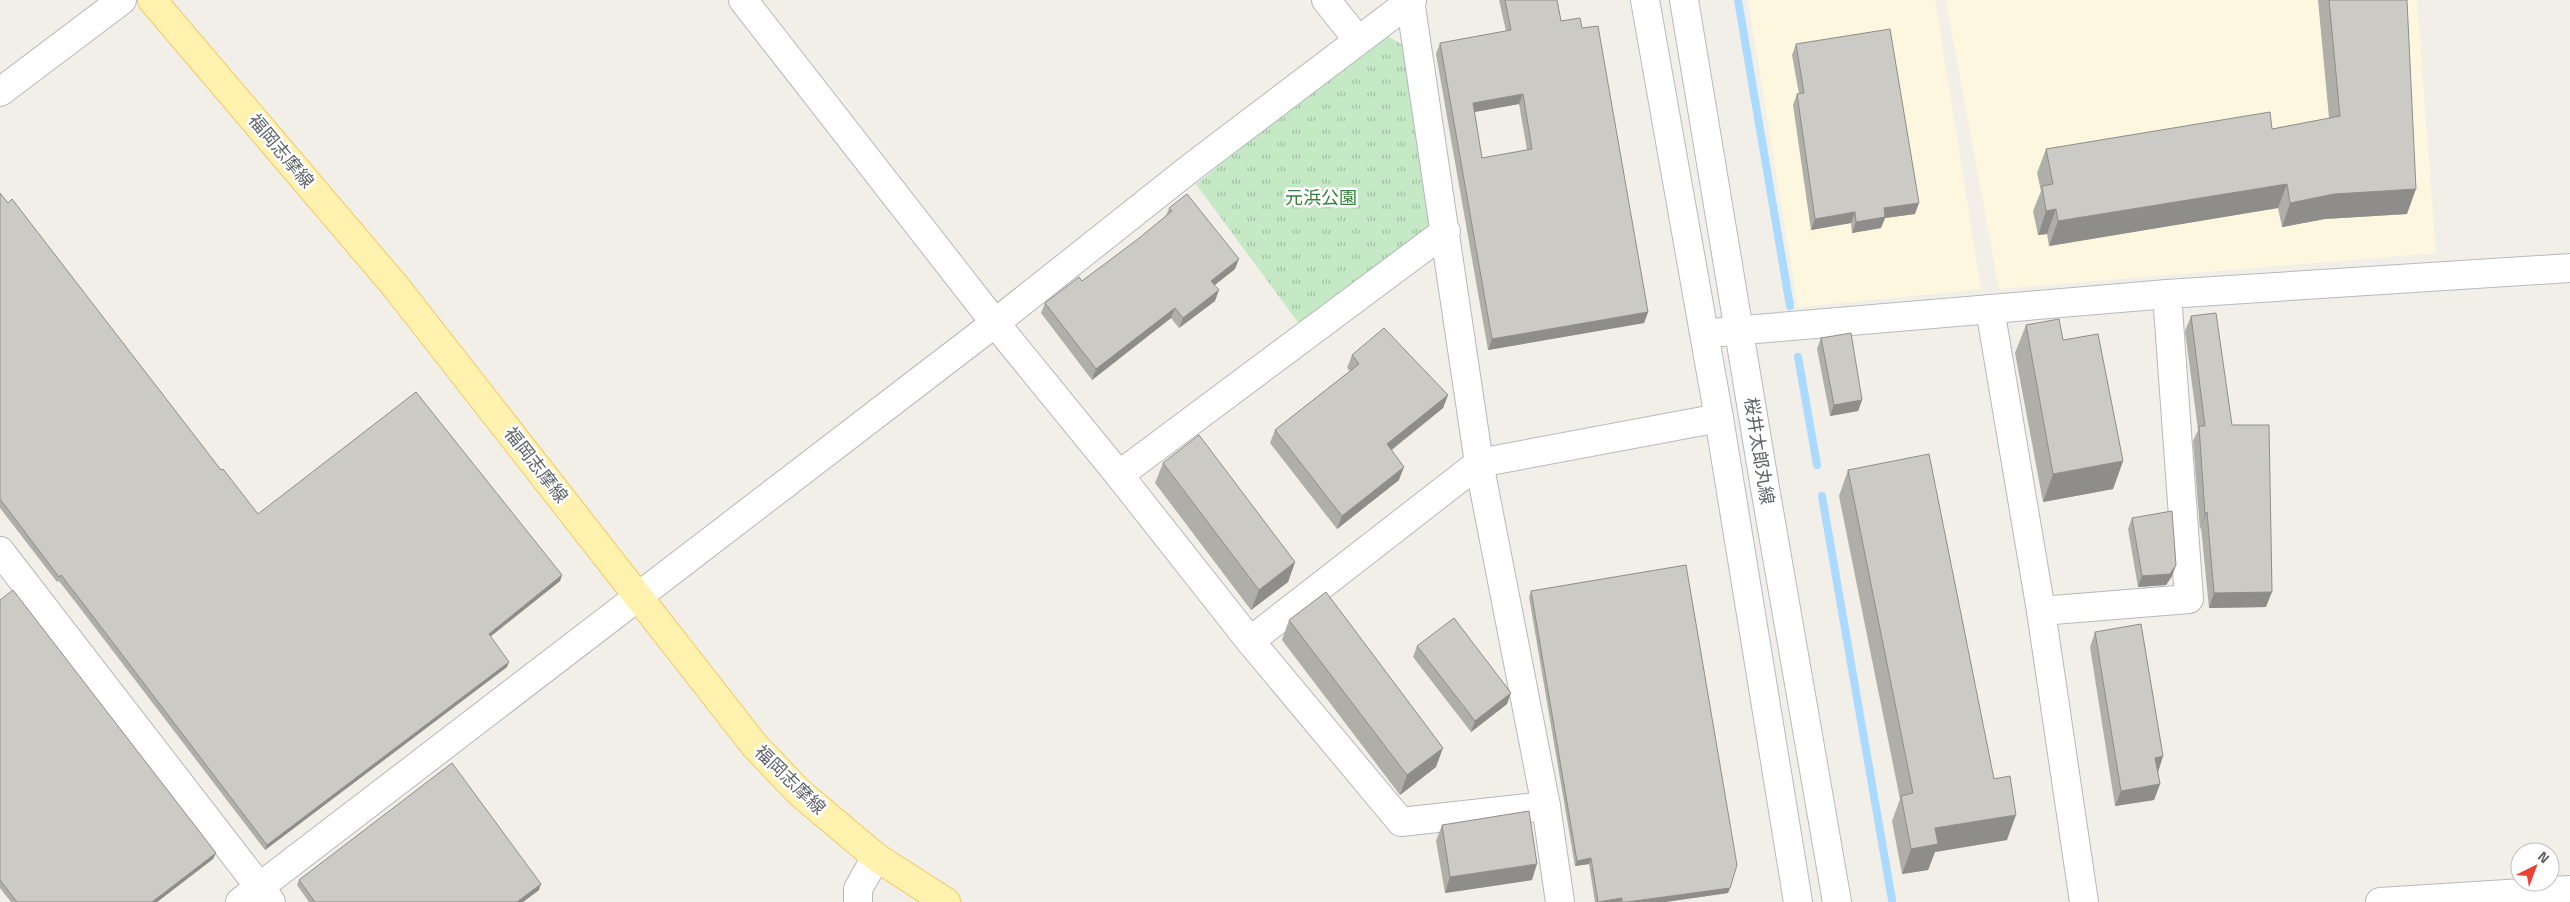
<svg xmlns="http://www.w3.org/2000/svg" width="2570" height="902" font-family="'Titillium Web','Noto Sans JP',sans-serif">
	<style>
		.commercial { fill: #fef7e0 }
		.park { fill: url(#park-tufts) }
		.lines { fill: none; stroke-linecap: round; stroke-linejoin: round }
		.stream { stroke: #aadaff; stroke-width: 8 }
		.street-casing { stroke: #b5b8bc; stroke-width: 30 }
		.secondary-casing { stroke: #b6babf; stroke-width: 30 }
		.primary-casing { stroke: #f2c960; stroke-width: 30 }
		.street { stroke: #fff; stroke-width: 28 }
		.secondary { stroke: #fff; stroke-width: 28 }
		.primary { stroke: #fff2af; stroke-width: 28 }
		.wall { fill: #afaea9; fill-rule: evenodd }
		.shaded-wall { fill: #8f8d8a }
		.building { fill: #cccac5; stroke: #8f8d8a; fill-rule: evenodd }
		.labels { text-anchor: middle; stroke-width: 5; stroke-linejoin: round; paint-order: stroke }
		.street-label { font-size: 18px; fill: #5f6368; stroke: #fff }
		.park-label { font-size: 18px; fill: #348238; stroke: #fff }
	</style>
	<defs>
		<pattern id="park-tufts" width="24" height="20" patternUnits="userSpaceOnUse" patternTransform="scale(1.25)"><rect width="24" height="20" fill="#c5e8c5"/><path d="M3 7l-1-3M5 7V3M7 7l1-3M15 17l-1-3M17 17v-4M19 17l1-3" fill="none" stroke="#a3c0a4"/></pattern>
	</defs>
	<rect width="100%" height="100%" fill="#f1efe8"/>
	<g class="commercial">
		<polygon points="1748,0 1935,0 1981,289 1798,307"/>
		<polygon points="1946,0 2417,0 2436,253 1999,289"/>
	</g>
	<polygon class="park" points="1384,34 1403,45 1434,222 1303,329 1196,184"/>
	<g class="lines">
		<g class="stream">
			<polyline points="1738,0 1790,306"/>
			<polyline points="1798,357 1817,465"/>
			<polyline points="1822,496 1892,900"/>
		</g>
		<g class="street-casing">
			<g id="street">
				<polyline points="743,0 995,323 1119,475"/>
				<polyline points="1326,0 1358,40"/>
				<polyline points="1410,0 1479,463 1250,641 1119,475 1446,231"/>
				<polyline points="0,92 122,0"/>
				<polyline points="1990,309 2041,611 2189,599 2167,294"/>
				<polyline points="1479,463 1546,806 1560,902"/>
				<polyline points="0,551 271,902"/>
				<polyline points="2041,611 2084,902"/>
				<polyline points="1250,641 1401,822 1546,806"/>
				<polyline points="240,902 995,323 1193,166 1412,0"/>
				<polyline points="858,902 858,889 876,857"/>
			</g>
		</g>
		<g class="secondary-casing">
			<g id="secondary">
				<polyline points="1645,0 1719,418 1798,902"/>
				<polyline points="1684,0 1765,488 1837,902"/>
				<polyline points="1721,332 2167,294 2570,268"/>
				<polyline points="1479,463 1719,418"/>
				<polyline points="2380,902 2570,890"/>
			</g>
		</g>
		<g class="primary-casing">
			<polyline id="primary" points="152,0 396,287 755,746 800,793 876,857 946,902"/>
		</g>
		<use href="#street" class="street"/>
		<use href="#secondary" class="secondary"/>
		<use href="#primary" class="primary"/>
	</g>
	<g class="wall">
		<path d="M 1499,0 L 1557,0 L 1561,21 L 1582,28 L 1648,312 L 1644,323 L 1488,350 L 1436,54 L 1440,43 L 1506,31 ZM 1519,104 L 1527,150 L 1482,158 L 1474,112 Z"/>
		<polygon points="2318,0 2407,0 2407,214 2325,219 2282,227 2278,208 2049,246 2047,234 2038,235 2033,211 2041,191 2037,173 2046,149 2272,129 2329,118"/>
		<polygon points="1796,44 1915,214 1885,218 1881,228 1852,233 1851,223 1811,230 1793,105 1797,94 1799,94 1792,55"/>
		<polygon points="0,193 221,470 258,514 562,575 560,581 490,637 507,667 265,850 80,608 59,581 57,582 0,508"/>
		<polygon points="1169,208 1235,269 1215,285 1215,301 1179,328 1171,318 1092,380 1041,313 1045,303 1082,281 1138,239 1166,216"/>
		<polygon points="2191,316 2232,425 2266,607 2209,608 2201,527 2200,530 2193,441 2198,430 2185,331"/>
		<polygon points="2026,325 2063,340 2123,461 2113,489 2043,502 2015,353"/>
		<polygon points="1821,338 1862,400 1858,411 1830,416 1817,349"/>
		<polygon points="1352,355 1448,395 1443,408 1392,450 1399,480 1337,529 1270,443 1275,430 1350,371 1347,368"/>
		<polygon points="1163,463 1295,562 1288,582 1251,610 1155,483"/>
		<polygon points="1848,470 1994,779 2007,840 1935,852 1928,870 1902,874 1892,821 1900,799 1839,496"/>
		<polygon points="2132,518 2176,565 2172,576 2166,585 2138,587 2128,529"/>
		<polygon points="1531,591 1730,888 1728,893 1665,902 1595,902 1589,864 1575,866 1529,597"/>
		<polygon points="0,600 216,853 213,859 157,902 11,902 0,888"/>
		<polygon points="1289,620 1436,767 1400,795 1282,640"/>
		<polygon points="2095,632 2163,756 2158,772 2160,784 2154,800 2115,806 2090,647"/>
		<polygon points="1417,646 1507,704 1471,732 1413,657"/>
		<polygon points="1442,825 1532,880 1445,893 1436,841"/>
		<polygon points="299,880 539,890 523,902 309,902 297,885"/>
	</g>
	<g class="shaded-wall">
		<polygon points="1523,94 1519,104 1469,113 1473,103"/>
		<polygon points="2287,184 2278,208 2049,246 2058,221"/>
		<polygon points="2416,189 2407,214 2325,219 2282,227 2290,203 2334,194"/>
		<polygon points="1919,203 1915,214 1885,218 1881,228 1852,233 1856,222 1884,208"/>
		<polygon points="2056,209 2047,234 2038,235 2046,211"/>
		<polygon points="1855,212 1851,223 1811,230 1815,219"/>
		<polygon points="1239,259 1235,269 1207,291 1211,281"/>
		<polygon points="1219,290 1215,301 1179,328 1183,318"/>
		<polygon points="1175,308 1171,318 1092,380 1096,369"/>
		<polygon points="1648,312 1644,323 1488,350 1492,339"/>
		<polygon points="1448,395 1443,408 1382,457 1387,444"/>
		<polygon points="1862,400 1858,411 1830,416 1834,405"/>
		<polygon points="2123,461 2113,489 2043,502 2053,474"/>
		<polygon points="1404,467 1399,480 1337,529 1342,516"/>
		<polygon points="2207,512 2201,527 2200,530 2205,515"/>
		<polygon points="1295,562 1288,582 1251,610 1259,590"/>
		<polygon points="2176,565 2172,576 2166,585 2138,587 2142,576"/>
		<polygon points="562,575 560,581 486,640 489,634"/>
		<polygon points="2272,592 2266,607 2209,608 2214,593"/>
		<polygon points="509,662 507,667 265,850 267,845"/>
		<polygon points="1511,693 1507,704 1471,732 1475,721"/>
		<polygon points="1443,748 1436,767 1400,795 1407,775"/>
		<polygon points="2163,756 2158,772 2155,758"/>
		<polygon points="2160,784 2154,800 2115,806 2121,791"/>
		<polygon points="2016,815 2007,840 1935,852 1928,870 1902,874 1911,849 1935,828"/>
		<polygon points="216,853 213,859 157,902 152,902"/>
		<polygon points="1591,858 1589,864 1575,866 1577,861"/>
		<polygon points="1537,864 1532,880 1445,893 1450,877"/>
		<polygon points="541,884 539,890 523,902 517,902"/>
		<polygon points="1730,888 1728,893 1665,902 1627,902"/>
		<polygon points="1622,898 1620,902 1600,902"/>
	</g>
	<g class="building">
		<path d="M 1505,0 L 1557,0 L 1561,21 L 1580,18 L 1582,28 L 1598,26 L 1648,312 L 1492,339 L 1440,43 L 1511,30 ZM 1523,94 L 1532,149 L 1482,158 L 1473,103 Z"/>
		<polygon points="2329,0 2407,0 2416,189 2334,194 2290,203 2287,184 2058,221 2056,209 2046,211 2042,186 2053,184 2046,149 2270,112 2272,129 2340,116"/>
		<polygon points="1890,29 1919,203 1884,208 1885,217 1856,222 1855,212 1815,219 1797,94 1804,93 1796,44"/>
		<polygon points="0,193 8,203 12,199 221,470 223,469 258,514 416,392 562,575 489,634 509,662 267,845 82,602 61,575 59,577 0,499"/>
		<polygon points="1187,194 1239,259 1211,281 1219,290 1183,318 1175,308 1096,369 1045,303 1079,277 1082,281 1138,239 1172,211 1169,208"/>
		<polygon points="2216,313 2232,425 2269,425 2272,592 2214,593 2207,512 2205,515 2199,426 2205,426 2191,316"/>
		<polygon points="2059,319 2063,340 2098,334 2123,461 2053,474 2026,325"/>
		<polygon points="1384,328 1448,395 1387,444 1404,467 1342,516 1275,430 1359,364 1352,355"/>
		<polygon points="1851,333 1862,400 1834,405 1821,338"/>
		<polygon points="1199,435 1295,562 1259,590 1163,463"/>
		<polygon points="1929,454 1994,779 2010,776 2016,815 1935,828 1938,844 1911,849 1901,796 1913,793 1848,470"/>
		<polygon points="2172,511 2176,565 2170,574 2142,576 2132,518"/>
		<polygon points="1686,565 1737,865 1730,888 1627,902 1622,902 1622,898 1598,902 1591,858 1577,861 1531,591"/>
		<polygon points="13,590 216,853 152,902 17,902 0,880 0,600"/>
		<polygon points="1326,592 1443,748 1407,775 1289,620"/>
		<polygon points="1454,618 1511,693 1475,721 1417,646"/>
		<polygon points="2141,624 2163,756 2155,758 2160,784 2121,791 2095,632"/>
		<polygon points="452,763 541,884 517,902 315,902 299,880"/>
		<polygon points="1529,811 1537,864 1450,877 1442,825"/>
	</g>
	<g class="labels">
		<g class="street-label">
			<text transform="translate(281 151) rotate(50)" y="6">福岡志摩線</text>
			<text transform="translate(1759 451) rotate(81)" y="6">桜井太郎丸線</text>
			<text transform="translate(536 465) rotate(52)" y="6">福岡志摩線</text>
			<text transform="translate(790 780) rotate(44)" y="6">福岡志摩線</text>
		</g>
		<g class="park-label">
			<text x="1321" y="204">元浜公園</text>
		</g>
	</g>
	<g transform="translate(2535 867) rotate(42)"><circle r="24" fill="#ffffff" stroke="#bfc1c3"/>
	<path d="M0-4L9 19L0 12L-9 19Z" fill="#ea4335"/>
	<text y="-8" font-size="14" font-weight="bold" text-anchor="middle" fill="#5f6368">N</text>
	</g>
</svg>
